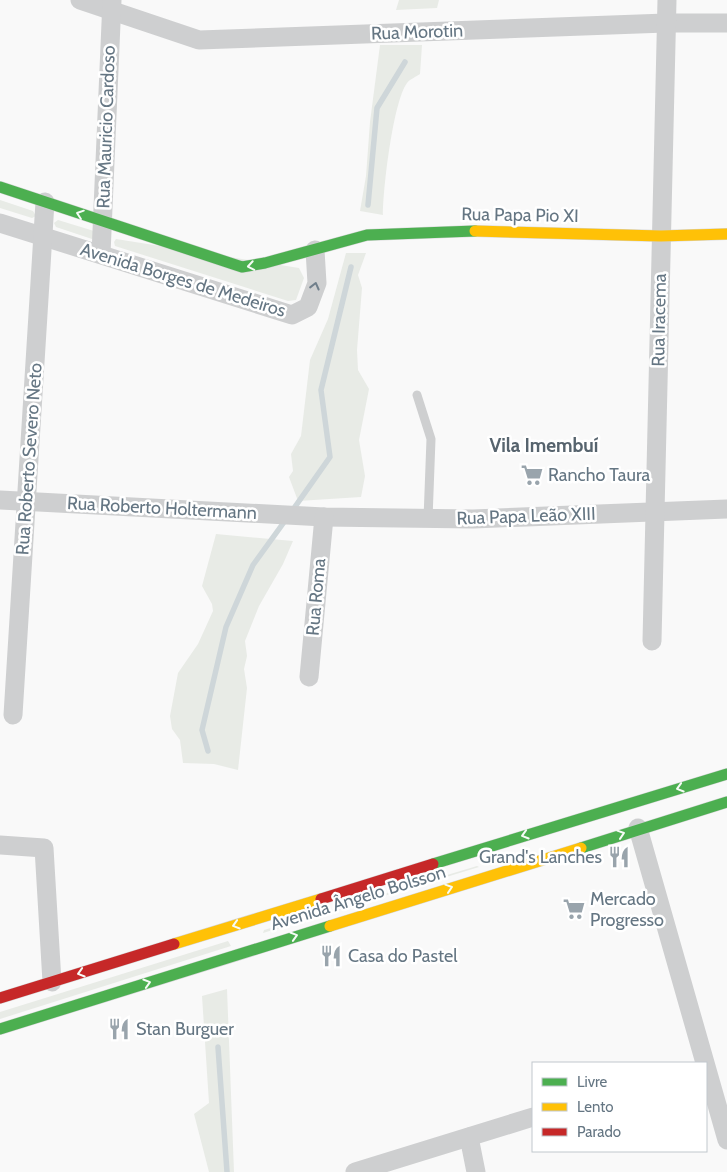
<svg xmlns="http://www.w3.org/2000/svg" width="727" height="1172" font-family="Cabin,sans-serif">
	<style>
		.green { fill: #e8ebe6 }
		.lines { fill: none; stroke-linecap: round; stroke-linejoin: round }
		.stream { stroke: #ced6d9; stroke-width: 5.5 }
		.fast-casing { stroke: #d5d6d7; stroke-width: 12 }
		.slow-casing { stroke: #d5d6d7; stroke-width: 12 }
		.jam-casing { stroke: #d5d6d7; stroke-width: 12 }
		.lane { stroke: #cecfd0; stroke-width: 9 }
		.street { stroke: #cecfd0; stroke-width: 19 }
		.fast { stroke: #4caf50; stroke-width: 11 }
		.slow { stroke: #ffc107; stroke-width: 11 }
		.jam { stroke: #c62828; stroke-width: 11 }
		.oneway { stroke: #f6fbf6 }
		.oneway2 { stroke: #707f8b }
		.labels { text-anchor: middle; stroke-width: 5; stroke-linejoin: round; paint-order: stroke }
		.street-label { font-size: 18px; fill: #657683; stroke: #fff }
		.poi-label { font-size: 18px; fill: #657683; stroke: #fff; text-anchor: start }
		.neighbourhood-label { font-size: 19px; font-weight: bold; fill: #57646e; stroke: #fff }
	</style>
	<rect width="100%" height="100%" fill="#f9f9f9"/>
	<g class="green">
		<polygon points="399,0 439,0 437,8 396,10"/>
		<path d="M 380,45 L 422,45 L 420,74 C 416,77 410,79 407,83 C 393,102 383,189 383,215 L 360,211 L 366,176 L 370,122 Z"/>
		<polygon points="0,200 33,211 36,216 32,218 0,208"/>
		<polygon points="58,220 94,231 95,236 92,239 56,227 54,223"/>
		<polygon points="116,239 299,268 304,278 296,300 288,301 115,246 114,242"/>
		<polygon points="346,253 366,253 358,275 362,288 357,350 358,370 369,389 359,440 365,476 361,497 298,501 289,477 293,471 291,454 301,436 310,360 328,319"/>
		<polygon points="216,534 293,541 283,564 259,606 245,641 247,656 244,669 247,688 238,770 214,764 183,763 180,740 172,729 170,716 178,673 198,644 213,611 212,604 202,586"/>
		<polygon points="477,866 479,867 263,933 264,930"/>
		<polygon points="228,941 231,946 0,1019 0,1012"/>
		<polygon points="227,989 234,1172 209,1172 194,1114 209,1103 202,996"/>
	</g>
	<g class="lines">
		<g class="stream">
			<polyline points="368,205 377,108 405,62"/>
			<polyline points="292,511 330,457 321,390 351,267"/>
			<polyline points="208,751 202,730 226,627 253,565 287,518"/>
			<polyline points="218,1047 227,1172"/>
		</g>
		<g class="fast-casing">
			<g id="fast">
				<polyline points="0,187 242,267 265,263 367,235 475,231"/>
				<polyline points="581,848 727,802"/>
				<polyline points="433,864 727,774"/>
				<polyline points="0,1029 330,926"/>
			</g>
		</g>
		<g class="slow-casing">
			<g id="slow">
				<polyline points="475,231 661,236 727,234"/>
				<polyline points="330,926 581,848"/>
				<polyline points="174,944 321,899"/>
			</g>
		</g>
		<g class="jam-casing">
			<g id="jam">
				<polyline points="321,899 433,864"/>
				<polyline points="0,998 174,944"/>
			</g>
		</g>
		<polyline class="lane" points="417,395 431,439 428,519"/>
		<g class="street">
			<polyline points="80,0 199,40 666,23 727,23"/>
			<polyline points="0,223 292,315 308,307 317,283 315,250"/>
			<polyline points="101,254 112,0"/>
			<polyline points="0,500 324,517 473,519 727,509"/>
			<polyline points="652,641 667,0"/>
			<polyline points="309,677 324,517"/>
			<polyline points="13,715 45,202"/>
			<polyline points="638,828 727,1140"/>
			<polyline points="0,845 44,848 52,982"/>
			<polyline points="469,1137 476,1172"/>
			<polyline points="355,1172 533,1117"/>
		</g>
		<use href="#fast" class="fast"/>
		<use href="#slow" class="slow"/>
		<use href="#jam" class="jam"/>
	</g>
	<defs><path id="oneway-chevron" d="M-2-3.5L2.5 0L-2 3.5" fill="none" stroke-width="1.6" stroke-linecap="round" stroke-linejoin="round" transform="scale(1.25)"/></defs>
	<g class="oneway">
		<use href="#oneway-chevron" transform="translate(80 214) rotate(-161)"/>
		<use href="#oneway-chevron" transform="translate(251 266) rotate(170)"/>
		<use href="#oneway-chevron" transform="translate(680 788) rotate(163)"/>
		<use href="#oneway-chevron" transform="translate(621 834) rotate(-18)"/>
		<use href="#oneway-chevron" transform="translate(525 835) rotate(163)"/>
		<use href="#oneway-chevron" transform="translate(449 888) rotate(-18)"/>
		<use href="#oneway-chevron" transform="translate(236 925) rotate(163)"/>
		<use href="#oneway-chevron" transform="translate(294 936) rotate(-17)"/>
		<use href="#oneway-chevron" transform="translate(81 973) rotate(163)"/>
		<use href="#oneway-chevron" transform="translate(147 983) rotate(-17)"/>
	</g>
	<use class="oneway2" href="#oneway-chevron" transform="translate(315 286) rotate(-76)"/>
	<defs>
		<g id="supermarket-bare" transform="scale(1.725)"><path d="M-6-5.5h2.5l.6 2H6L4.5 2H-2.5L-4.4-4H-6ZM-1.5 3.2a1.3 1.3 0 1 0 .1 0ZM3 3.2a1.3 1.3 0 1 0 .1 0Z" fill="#99a4ac" stroke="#fff" stroke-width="2.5" paint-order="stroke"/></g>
		<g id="restaurant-bare" transform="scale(1.725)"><path d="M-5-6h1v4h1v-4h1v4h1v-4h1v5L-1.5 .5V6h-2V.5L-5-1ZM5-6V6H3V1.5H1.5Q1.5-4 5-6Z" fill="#99a4ac" stroke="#fff" stroke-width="2.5" paint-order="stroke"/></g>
	</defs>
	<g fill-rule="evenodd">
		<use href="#supermarket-bare" x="532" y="475"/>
		<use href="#restaurant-bare" x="619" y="857"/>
		<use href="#supermarket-bare" x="574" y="909"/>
		<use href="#restaurant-bare" x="331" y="956"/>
		<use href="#restaurant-bare" x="119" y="1029"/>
	</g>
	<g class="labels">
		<g class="street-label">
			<text transform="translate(417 32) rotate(-2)" y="6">Rua Morotin</text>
			<text transform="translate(106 127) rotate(-88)" y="6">Rua Mauricio Cardoso</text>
			<text transform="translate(520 215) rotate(1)" y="6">Rua Papa Pio XI</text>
			<text transform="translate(183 280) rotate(17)" y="6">Avenida Borges de Medeiros</text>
			<text transform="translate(659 320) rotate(-89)" y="6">Rua Iracema</text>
			<text transform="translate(29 459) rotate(-86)" y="6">Rua Roberto Severo Neto</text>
			<text transform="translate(162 508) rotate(3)" y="6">Rua Roberto Holtermann</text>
			<text transform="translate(526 516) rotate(-2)" y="6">Rua Papa Leão XIII</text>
			<text transform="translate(316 597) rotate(-85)" y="6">Rua Roma</text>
			<text transform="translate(358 898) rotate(-17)" y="6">Avenida Ângelo Bolsson</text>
		</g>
		<g class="poi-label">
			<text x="548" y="481">Rancho Taura</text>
			<text x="602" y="863" text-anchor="end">Grand's Lanches</text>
			<text x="590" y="905">Mercado<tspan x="590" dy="21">Progresso</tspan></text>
			<text x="348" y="962">Casa do Pastel</text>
			<text x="136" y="1035">Stan Burguer</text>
		</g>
		<g class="neighbourhood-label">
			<text x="544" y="452">Vila Imembuí</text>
		</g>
	</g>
	<rect x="532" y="1062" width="175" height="90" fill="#ffffff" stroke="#c1c8cd"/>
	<rect x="542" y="1078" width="25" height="8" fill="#4caf50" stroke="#c1c8cd"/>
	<text x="577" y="1087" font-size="15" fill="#657683">Livre</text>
	<rect x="542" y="1103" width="25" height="8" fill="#ffc107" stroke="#c1c8cd"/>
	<text x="577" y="1112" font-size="15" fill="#657683">Lento</text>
	<rect x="542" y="1128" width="25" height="8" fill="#c62828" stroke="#c1c8cd"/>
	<text x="577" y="1137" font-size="15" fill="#657683">Parado</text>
</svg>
